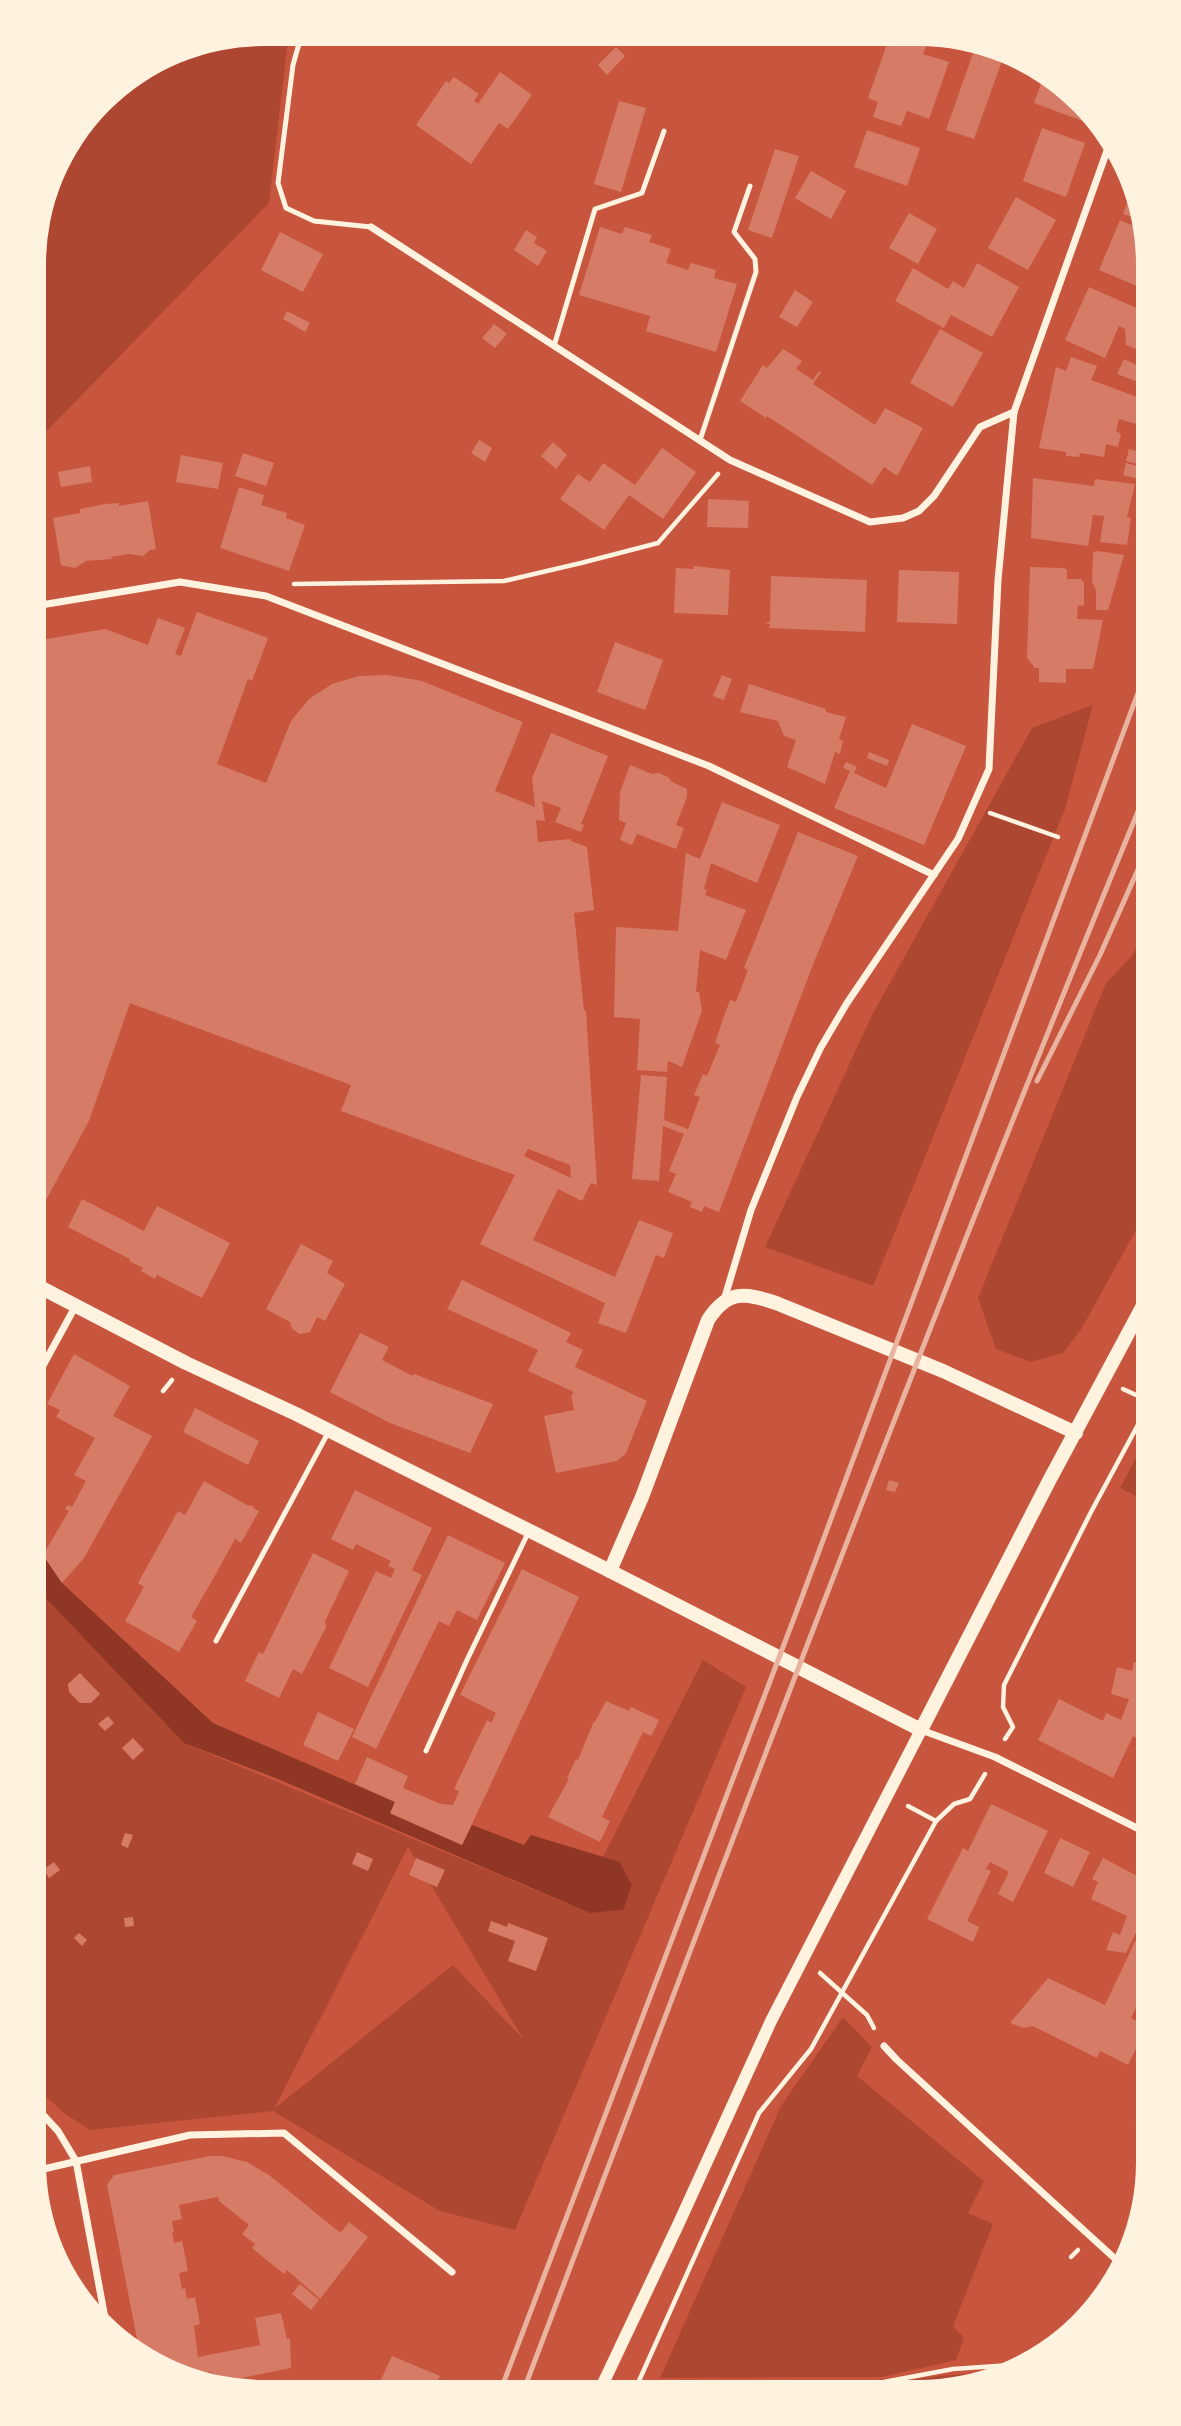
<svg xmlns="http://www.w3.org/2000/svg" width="1181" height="2426" font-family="'Work Sans',sans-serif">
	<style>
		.green { fill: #ae4732; fill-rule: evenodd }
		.water { fill: #8f3625 }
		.building { fill: #d67c66; fill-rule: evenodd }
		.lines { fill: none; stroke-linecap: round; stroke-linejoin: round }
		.path { stroke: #fff3e0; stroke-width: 4.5 }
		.service { stroke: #fff3e0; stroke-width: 5 }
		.minor { stroke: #fff3e0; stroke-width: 7 }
		.tertiary { stroke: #fff3e0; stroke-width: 12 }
		.secondary { stroke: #fff3e0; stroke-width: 14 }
		.rail { stroke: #e9b49f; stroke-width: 5 }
	</style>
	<rect width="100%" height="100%" fill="#c8553d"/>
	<g class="green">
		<polygon points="263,33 290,33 288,40 269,203 35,443 35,234 57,161 111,91 176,51"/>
		<polygon points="1093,705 1065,809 873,1286 765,1247 872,1015 1032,728"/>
		<polygon points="1148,927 1147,1210 1082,1328 1063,1353 1031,1362 996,1349 978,1298 1106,983 1131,957"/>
		<polygon points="1147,1437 1147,1498 1142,1499 1120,1488"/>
		<path d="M 34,1586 L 184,1743 L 590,1913 L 622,1910 L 632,1885 L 620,1862 L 603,1857 L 703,1660 L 746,1687 L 515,2230 L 440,2211 L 273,2111 L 90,2130 L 64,2113 L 33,2085 ZM 408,1847 L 524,2040 L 453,1965 L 274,2109 Z"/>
		<polygon points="843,2017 872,2047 857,2076 984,2181 968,2213 993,2224 953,2326 964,2338 956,2360 882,2377 660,2378 781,2106"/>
		<polygon points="1011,2371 991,2381 950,2385 950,2387 917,2393 781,2392 881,2385 937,2376"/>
	</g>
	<polygon class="water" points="34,1541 62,1583 213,1723 395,1802 391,1814 462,1845 472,1825 524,1845 531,1835 620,1862 632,1885 623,1910 590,1913 278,1779 184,1743 34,1586"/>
	<g class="building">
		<polygon points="897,37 929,39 923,54 949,62 929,119 907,111 901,126 873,117 878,102 868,98 888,41 895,43"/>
		<polygon points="976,45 1003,58 974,139 946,130"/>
		<polygon points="616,47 625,56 607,75 598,65"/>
		<polygon points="500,72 532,95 508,129 499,123 471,164 416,125 446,81 449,83 454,77 479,94 474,101 478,104"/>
		<polygon points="1043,78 1070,91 1091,124 1034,103"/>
		<polygon points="619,101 646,108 621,192 594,184"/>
		<polygon points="1042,128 1085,143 1066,197 1023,181"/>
		<polygon points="867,130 920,148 907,186 854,167"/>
		<polygon points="775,149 799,156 772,238 748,230"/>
		<polygon points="811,171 846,191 831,219 795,198"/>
		<polygon points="1133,186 1136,190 1141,220 1123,214"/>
		<polygon points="1016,197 1056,220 1028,270 988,248"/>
		<polygon points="909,213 937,229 918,264 889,248"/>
		<polygon points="1120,220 1142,230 1148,267 1139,287 1099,270"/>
		<polygon points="600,227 622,234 625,227 652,235 649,242 671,249 666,263 688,270 691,263 716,270 714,278 737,284 716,352 646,331 650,316 579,295"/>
		<polygon points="526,230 537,237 534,243 547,251 538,266 514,250"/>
		<polygon points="280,232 323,254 303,292 261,270"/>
		<polygon points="977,263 1019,287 992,337 951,315 944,328 895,301 913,268 948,289 953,281 964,288"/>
		<polygon points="1089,287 1148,313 1148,354 1126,345 1125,329 1119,326 1105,358 1065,340"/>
		<polygon points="795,290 813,302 797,327 779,317"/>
		<polygon points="287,311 310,323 305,332 283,319"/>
		<polygon points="494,324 507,334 495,348 482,338"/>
		<polygon points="940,329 983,353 953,407 910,383"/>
		<polygon points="783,349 802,361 796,369 813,380 819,371 821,372 813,384 875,425 885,408 923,428 897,476 884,467 872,485 767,416 766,418 740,401 763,365 767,368"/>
		<polygon points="1071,357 1097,366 1091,380 1148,401 1143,426 1119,419 1116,431 1121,434 1118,447 1106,444 1104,457 1080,453 1079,457 1066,456 1066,452 1039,448 1056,367 1066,371"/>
		<polygon points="1124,359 1147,370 1141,383 1117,374"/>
		<polygon points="479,440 492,448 485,462 471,453"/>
		<polygon points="553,442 567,455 556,469 541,456"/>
		<polygon points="662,448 696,472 663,519 629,495 604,530 560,499 578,474 590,482 603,463 635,485"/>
		<polygon points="1129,449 1148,454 1148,467 1126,461"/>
		<polygon points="243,453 274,463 266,486 235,476"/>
		<polygon points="181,455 223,463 218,489 176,482"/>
		<polygon points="1126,463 1148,469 1146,481 1123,475"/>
		<polygon points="90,466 92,482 61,487 58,472"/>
		<polygon points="1033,478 1094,486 1095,479 1135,484 1127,517 1131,518 1127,545 1100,542 1104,516 1093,515 1088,546 1031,538"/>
		<polygon points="239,487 264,495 261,505 287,513 286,518 305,525 289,571 220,548"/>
		<polygon points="708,499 749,501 748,528 707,527"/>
		<polygon points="42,501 44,512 35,513 35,502"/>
		<polygon points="148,501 156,549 150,550 143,556 129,554 111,557 112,559 86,561 75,568 61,565 53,518 80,513 80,509 105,504 119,503 119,506"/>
		<polygon points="1098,551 1124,555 1108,610 1096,610 1096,590 1092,582 1093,552"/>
		<polygon points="694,566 730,570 728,615 674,613 676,568 694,569"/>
		<polygon points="1030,567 1064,568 1067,570 1067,579 1081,579 1084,583 1084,606 1078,605 1077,619 1103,620 1093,669 1066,669 1066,683 1039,682 1039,668 1035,668 1027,658"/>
		<polygon points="899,570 959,572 957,624 897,622"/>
		<polygon points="771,576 867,580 865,632 769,628 770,624 764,623 770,622"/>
		<path d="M 197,612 L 268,638 L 252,681 L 248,679 L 217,764 L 266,783 L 291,721 L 309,699 L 332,684 L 359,676 L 387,675 L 422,681 L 523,722 L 495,791 L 535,807 L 532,778 L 551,733 L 608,756 L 581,824 L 584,825 L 581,832 L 555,822 L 561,808 L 542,801 L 545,821 L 536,820 L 538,842 L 571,839 L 571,841 L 587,847 L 594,910 L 574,913 L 584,1011 L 586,1010 L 597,1185 L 591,1183 L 582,1201 L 558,1189 L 533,1240 L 615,1277 L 639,1220 L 673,1233 L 664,1258 L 656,1255 L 626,1333 L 598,1323 L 605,1303 L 480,1244 L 515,1175 L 341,1111 L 351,1085 L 130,1003 L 89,1121 L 34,1222 L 35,641 L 105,629 L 148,645 L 158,618 L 185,628 L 175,654 L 181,656 ZM 528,1149 L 570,1165 L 571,1178 L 524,1156 Z"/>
		<polygon points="615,642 663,660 645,710 597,692"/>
		<polygon points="722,675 732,679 724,700 713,696"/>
		<polygon points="749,684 826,709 826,712 846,717 839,739 843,741 840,754 835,752 825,784 787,767 796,740 784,736 778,721 740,712"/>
		<polygon points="912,724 966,746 924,845 834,808 850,771 843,768 846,762 857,767 854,773 886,788"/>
		<polygon points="869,752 889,760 887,766 867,758"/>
		<polygon points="630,765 652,774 659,773 668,777 672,782 687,789 687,797 676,825 684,828 676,849 637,834 632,845 620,840 626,823 619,820 620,792"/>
		<polygon points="722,802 780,825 757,883 711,863 704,889 707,890 705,895 746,910 726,960 700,950 696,992 699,992 702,1011 682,1067 668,1061 667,1072 637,1070 640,1019 614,1017 616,927 678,931 686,853 700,859"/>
		<polygon points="798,832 858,856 814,962 719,1212 704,1206 702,1212 690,1207 692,1202 668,1192 676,1174 669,1171 684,1134 663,1126 659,1181 632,1179 641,1075 667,1077 664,1120 688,1129 700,1097 694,1095 703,1074 707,1076 720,1045 715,1043 722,1022 730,1000 736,1002 748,970 744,968"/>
		<polygon points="82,1199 144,1231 157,1206 230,1243 202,1298 157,1275 155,1279 141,1271 143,1268 129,1261 130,1259 68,1227"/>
		<polygon points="301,1244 333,1261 327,1273 345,1284 325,1321 317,1317 310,1332 300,1334 292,1329 290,1322 266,1309"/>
		<polygon points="462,1280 571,1333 566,1342 583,1350 575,1367 647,1401 626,1453 617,1461 556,1473 544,1416 574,1410 571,1396 574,1392 528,1371 538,1350 447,1309"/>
		<polygon points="360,1333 389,1347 382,1360 413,1376 414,1374 493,1404 470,1453 390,1423 330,1392"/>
		<polygon points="74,1354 130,1386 113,1416 152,1436 84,1558 62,1583 43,1555 69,1511 65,1509 68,1505 72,1507 86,1481 74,1475 95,1438 56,1417 60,1410 47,1404"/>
		<polygon points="195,1408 259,1441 248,1465 183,1432"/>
		<polygon points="889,1480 899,1483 895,1492 886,1490"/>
		<polygon points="204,1481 249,1506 250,1505 254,1507 253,1508 259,1511 241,1543 235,1539 213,1579 191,1617 197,1621 179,1652 125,1621 144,1587 138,1583 178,1511 185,1515"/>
		<polygon points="355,1490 432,1528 412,1570 422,1575 368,1687 329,1668 376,1571 391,1578 395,1569 388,1566 391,1561 356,1544 353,1550 331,1539"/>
		<polygon points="448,1535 505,1563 477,1620 457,1610 449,1626 439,1621 376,1749 352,1737"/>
		<polygon points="313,1553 349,1571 325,1621 326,1627 302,1674 293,1669 279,1698 245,1681 259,1652 263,1654"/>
		<polygon points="522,1569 579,1597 462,1845 390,1813 395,1802 355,1784 367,1757 408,1776 403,1788 441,1804 453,1805 459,1791 454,1789 487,1720 491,1723 496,1713 460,1695"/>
		<polygon points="34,1648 43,1658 34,1668"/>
		<polygon points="1134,1662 1147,1665 1147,1707 1137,1738 1133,1736 1113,1778 1038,1740 1059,1699 1103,1721 1106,1713 1121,1720 1129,1699 1111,1694 1117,1667 1132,1671"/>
		<polygon points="80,1673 100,1694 91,1703 80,1703 69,1692 68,1684"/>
		<polygon points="606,1701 629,1711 631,1707 659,1720 651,1736 643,1732 602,1817 610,1821 600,1842 548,1817 569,1779 567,1778 576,1759 578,1760 594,1721 595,1722"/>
		<polygon points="318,1712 354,1729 338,1761 303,1745"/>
		<polygon points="108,1716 114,1723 105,1731 98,1724"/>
		<polygon points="133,1738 144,1750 133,1760 122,1748"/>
		<polygon points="991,1804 1048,1831 1013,1902 998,1894 1009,1872 990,1862 986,1869 991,1871 967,1921 979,1927 973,1942 927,1919 963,1848 968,1851"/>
		<polygon points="125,1833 133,1835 128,1848 121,1845"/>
		<polygon points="1060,1838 1090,1852 1073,1887 1044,1873"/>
		<polygon points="357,1852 373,1859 368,1871 352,1864"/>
		<polygon points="416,1858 445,1870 437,1887 409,1875"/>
		<polygon points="1103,1858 1147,1881 1147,1910 1126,1953 1106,1950 1113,1932 1120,1935 1127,1916 1091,1899 1098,1882 1092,1879"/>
		<polygon points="54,1862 60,1870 49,1878 44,1869"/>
		<polygon points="133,1917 134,1926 125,1927 124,1918"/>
		<polygon points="491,1921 507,1927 508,1923 548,1938 536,1971 508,1961 515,1941 488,1931"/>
		<polygon points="1147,1924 1147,1985 1131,2018 1147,2026 1128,2065 1100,2051 1097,2058 1033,2026 1024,2028 1010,2023 1048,1978 1105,2005 1141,1929 1144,1931"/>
		<polygon points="79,1933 87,1940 82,1946 74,1938"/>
		<polygon points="1143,2105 1147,2107 1147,2127 1135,2121"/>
		<polygon points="210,2156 222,2156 247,2162 269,2175 338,2231 341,2232 349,2222 368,2237 320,2299 287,2270 284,2274 252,2248 255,2244 242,2234 249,2225 219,2201 218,2197 179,2205 182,2219 172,2221 174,2232 172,2232 174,2243 182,2241 188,2271 179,2273 182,2289 185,2288 187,2299 195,2297 200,2324 194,2326 198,2357 260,2345 255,2318 281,2313 287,2339 290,2338 291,2368 227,2381 210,2372 198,2374 205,2382 162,2369 140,2354 107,2185 114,2175"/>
		<polygon points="38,2191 47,2197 59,2256 45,2236"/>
		<polygon points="300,2284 319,2300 311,2310 292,2294"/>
		<polygon points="392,2356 440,2376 433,2391 372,2391 376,2382 379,2384"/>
	</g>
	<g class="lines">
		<g class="path">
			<polyline points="294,584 504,581 581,563 658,543 718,474"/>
			<polyline points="990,813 1058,837"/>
			<polyline points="1123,1389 1147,1400"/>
			<polyline points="163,1391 172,1380"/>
			<polyline points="1005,1739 1013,1727 1003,1707 1004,1685 1091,1512 1147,1408"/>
			<polyline points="908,1806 936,1821"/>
			<polyline points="820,1973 867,2015 874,2028"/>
			<polyline points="1071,2257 1078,2250"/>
			<polyline points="636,2385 655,2390 884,2382 953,2369 1026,2364"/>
			<polyline points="634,2392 759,2113 811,2049 936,1821 954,1804 970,1799 985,1774"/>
		</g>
		<g class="service">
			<polyline points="302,33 293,65 278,183 286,208 314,221 371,227"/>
			<polyline points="554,346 595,209 642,193 664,131"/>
			<polyline points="700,440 756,272 755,259 734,232 750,186"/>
			<polyline points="216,1641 329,1431"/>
			<polyline points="426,1751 467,1660 529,1531"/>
		</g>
		<g class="minor">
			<polyline points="371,227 730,460 870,522 903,518 919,511 934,496 980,427 1014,412"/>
			<polyline points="35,606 180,582 266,596 709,766 934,875"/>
			<polyline points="724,1300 751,1210 797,1097 821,1047 847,1003 958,839 989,769 998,580 1014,412 1108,148"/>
			<polyline points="34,1382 75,1307"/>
			<polyline points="921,1730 995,1757 1147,1833"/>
			<polyline points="884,2046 897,2060 1122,2265"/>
			<polyline points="33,2104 58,2131 76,2161 107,2329"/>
			<polyline points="35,2171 190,2135 284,2133 452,2272"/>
		</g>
		<polyline class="tertiary" points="599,2392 678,2225 771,2021 921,1730"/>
		<g class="secondary">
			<polyline points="34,1284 186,1363 296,1414 610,1571 921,1730 1049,1481 1147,1298"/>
			<path d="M 610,1571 L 642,1497 L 708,1320 C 728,1289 745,1293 776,1303 L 943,1371 L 1076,1433"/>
		</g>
		<g class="rail">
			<polyline points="1037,1081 1100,955 1148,847"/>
			<polyline points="500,2392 799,1605 1148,666"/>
			<path d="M 523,2392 C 726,1855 929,1318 1148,787"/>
		</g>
	</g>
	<path d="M0 0H1181V2426H0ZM264 46H918A218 218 0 0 1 1136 264V2162A218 218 0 0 1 918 2380H264A218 218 0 0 1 46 2162V264A218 218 0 0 1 264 46Z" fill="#fff3e0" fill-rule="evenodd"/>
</svg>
